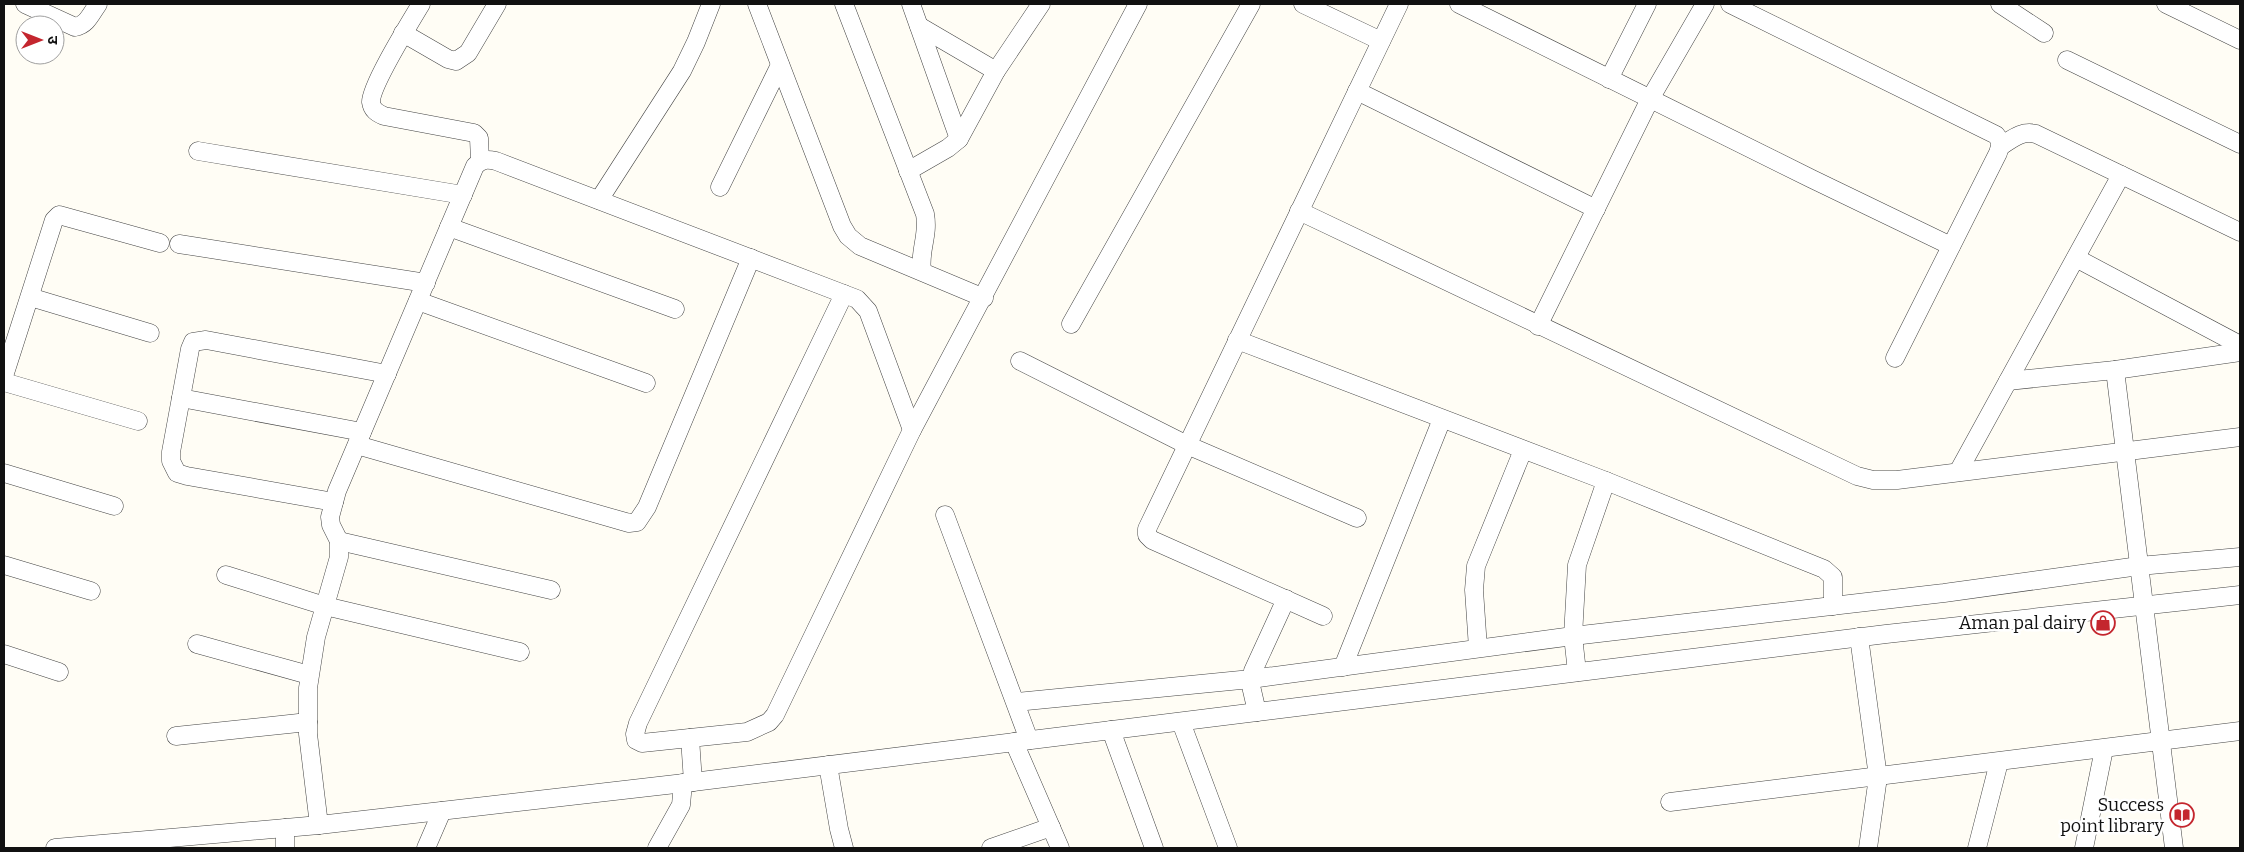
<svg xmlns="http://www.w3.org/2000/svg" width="2244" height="852" font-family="Bitter,'Noto Sans Devanagari',serif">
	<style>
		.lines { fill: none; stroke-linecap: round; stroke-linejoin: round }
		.minor-casing { stroke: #444; stroke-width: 19 }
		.minor { stroke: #fff; stroke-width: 18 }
		.labels { text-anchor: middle; stroke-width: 5; stroke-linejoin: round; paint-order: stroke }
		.poi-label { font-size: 18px; fill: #111; stroke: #fff; text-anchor: end }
	</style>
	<rect width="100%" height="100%" fill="#fffdf5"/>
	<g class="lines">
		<g class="minor-casing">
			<g id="minor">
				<path d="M 25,4 L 75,27 C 87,25 91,14 98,4"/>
				<path d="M 421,4 C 411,21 371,85 371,102 C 372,110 377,113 384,116 L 474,133 L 479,138 L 480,161"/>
				<polyline points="757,4 842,226 848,236 860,246 984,298"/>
				<path d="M 844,4 L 925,214 C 929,236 919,250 922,271"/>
				<polyline points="911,4 959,139"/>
				<polyline points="1303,4 1381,41"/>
				<polyline points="1459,4 1812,179 1951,246"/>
				<path d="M 1730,4 L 1996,135 C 2001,141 2001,145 1998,153 L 1895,358"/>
				<polyline points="2000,4 2044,33"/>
				<polyline points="2166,4 2240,40"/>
				<polyline points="919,26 996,71"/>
				<polyline points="403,33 448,59 456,61 468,53 497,4"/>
				<polyline points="2067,60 2240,144"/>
				<polyline points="1609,79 1647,4"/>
				<polyline points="1357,91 1596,209"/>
				<path d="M 2001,146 C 2012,139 2022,130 2036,134 L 2240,232"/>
				<polyline points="198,151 463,195"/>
				<polyline points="908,171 948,148 959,139 996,71 1041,4"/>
				<polyline points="720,187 780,65"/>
				<polyline points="599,200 682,71 696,42 711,4"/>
				<polyline points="1299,211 1857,476 1873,480 1897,480 2240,437"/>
				<polyline points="449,227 675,309"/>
				<polyline points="179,244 426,283"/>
				<polyline points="2076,258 2240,345"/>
				<polyline points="844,294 638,723 635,734 636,740 642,743 747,732 769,722 775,715 912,430 1138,4"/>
				<polyline points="30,297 150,333"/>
				<polyline points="418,301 646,383"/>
				<polyline points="1071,324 1251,4"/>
				<polyline points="1538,326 1650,99 1705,4"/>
				<polyline points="1237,340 1606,481 1824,569 1833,577 1833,606"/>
				<polyline points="1020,361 1187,445 1357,518"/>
				<polyline points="2115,370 2174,848"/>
				<polyline points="4,376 54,220 59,215 160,243"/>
				<polyline points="2008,381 2115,370 2240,352"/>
				<polyline points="4,382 138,421"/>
				<polyline points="181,398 362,432"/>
				<polyline points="357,445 629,523 637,522 647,507 751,258"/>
				<polyline points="1958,472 2121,175"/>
				<polyline points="4,473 114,506"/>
				<polyline points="334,502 187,476 177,473 171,461 171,452 190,349 193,342 206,340 387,374"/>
				<polyline points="945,515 1029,740"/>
				<polyline points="339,541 551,590"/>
				<polyline points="4,565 91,591"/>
				<polyline points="226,575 325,606 520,652"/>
				<polyline points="1323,616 1152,540 1147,535 1147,529 1399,4"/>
				<polyline points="1859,637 1878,777 1868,848"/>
				<polyline points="197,644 309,675"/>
				<polyline points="1478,648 1474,590 1476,566 1523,450"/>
				<polyline points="4,654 59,672"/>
				<polyline points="1343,667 1442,419"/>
				<polyline points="1577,672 1573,636 1577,565 1606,481"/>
				<polyline points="1016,702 1251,679 1573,636 1944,593 2139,566 2240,557"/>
				<polyline points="1257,712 1251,686 1253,671 1286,599"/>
				<polyline points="1181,722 1228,848"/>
				<polyline points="1111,730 1154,848"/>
				<polyline points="176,736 308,722"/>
				<polyline points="690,738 693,782"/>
				<polyline points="1014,742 1060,848"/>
				<polyline points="828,765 839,829 844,848"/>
				<polyline points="1670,802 2240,731"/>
				<path d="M 319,825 L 308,734 L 308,688 L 316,637 L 339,557 L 339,541 L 331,525 L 330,517 L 337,491 L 475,166 C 482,159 487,159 496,161 L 857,299 L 868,311 L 912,430"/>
				<polyline points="285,828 285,848"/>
				<polyline points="55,848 319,825 693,782 1886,634 2240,595"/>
				<polyline points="426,848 442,811"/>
				<polyline points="657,848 681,805 683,783"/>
				<polyline points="991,848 1051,827"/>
				<polyline points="1977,848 1999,762"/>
				<polyline points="2084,848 2104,749"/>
			</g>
		</g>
		<use href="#minor" class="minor"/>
	</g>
	<defs>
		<g id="shop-ring" transform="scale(1.25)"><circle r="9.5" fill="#fff" stroke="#c4262e" stroke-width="1.5"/><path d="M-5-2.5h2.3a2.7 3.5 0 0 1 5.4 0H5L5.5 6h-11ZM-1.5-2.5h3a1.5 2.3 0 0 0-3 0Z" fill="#c4262e"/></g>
		<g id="library-ring" transform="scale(1.25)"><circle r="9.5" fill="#fff" stroke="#c4262e" stroke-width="1.5"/><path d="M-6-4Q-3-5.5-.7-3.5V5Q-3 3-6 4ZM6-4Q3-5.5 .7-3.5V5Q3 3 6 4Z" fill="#c4262e"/></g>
	</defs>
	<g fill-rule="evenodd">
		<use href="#shop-ring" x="2103" y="623"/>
		<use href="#library-ring" x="2182" y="815"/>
	</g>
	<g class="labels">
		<g class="poi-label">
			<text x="2086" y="629">Aman pal dairy</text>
			<text x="2164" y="811">Success<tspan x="2164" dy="21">point library</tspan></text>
		</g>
	</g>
	<rect width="2244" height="852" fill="none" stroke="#111111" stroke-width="10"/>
	<g transform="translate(40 40) rotate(90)"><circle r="24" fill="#ffffff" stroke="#a0a0a0"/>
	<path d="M0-4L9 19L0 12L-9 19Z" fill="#c4262e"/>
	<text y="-8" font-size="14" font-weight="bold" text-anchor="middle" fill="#111111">उ</text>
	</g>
</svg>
